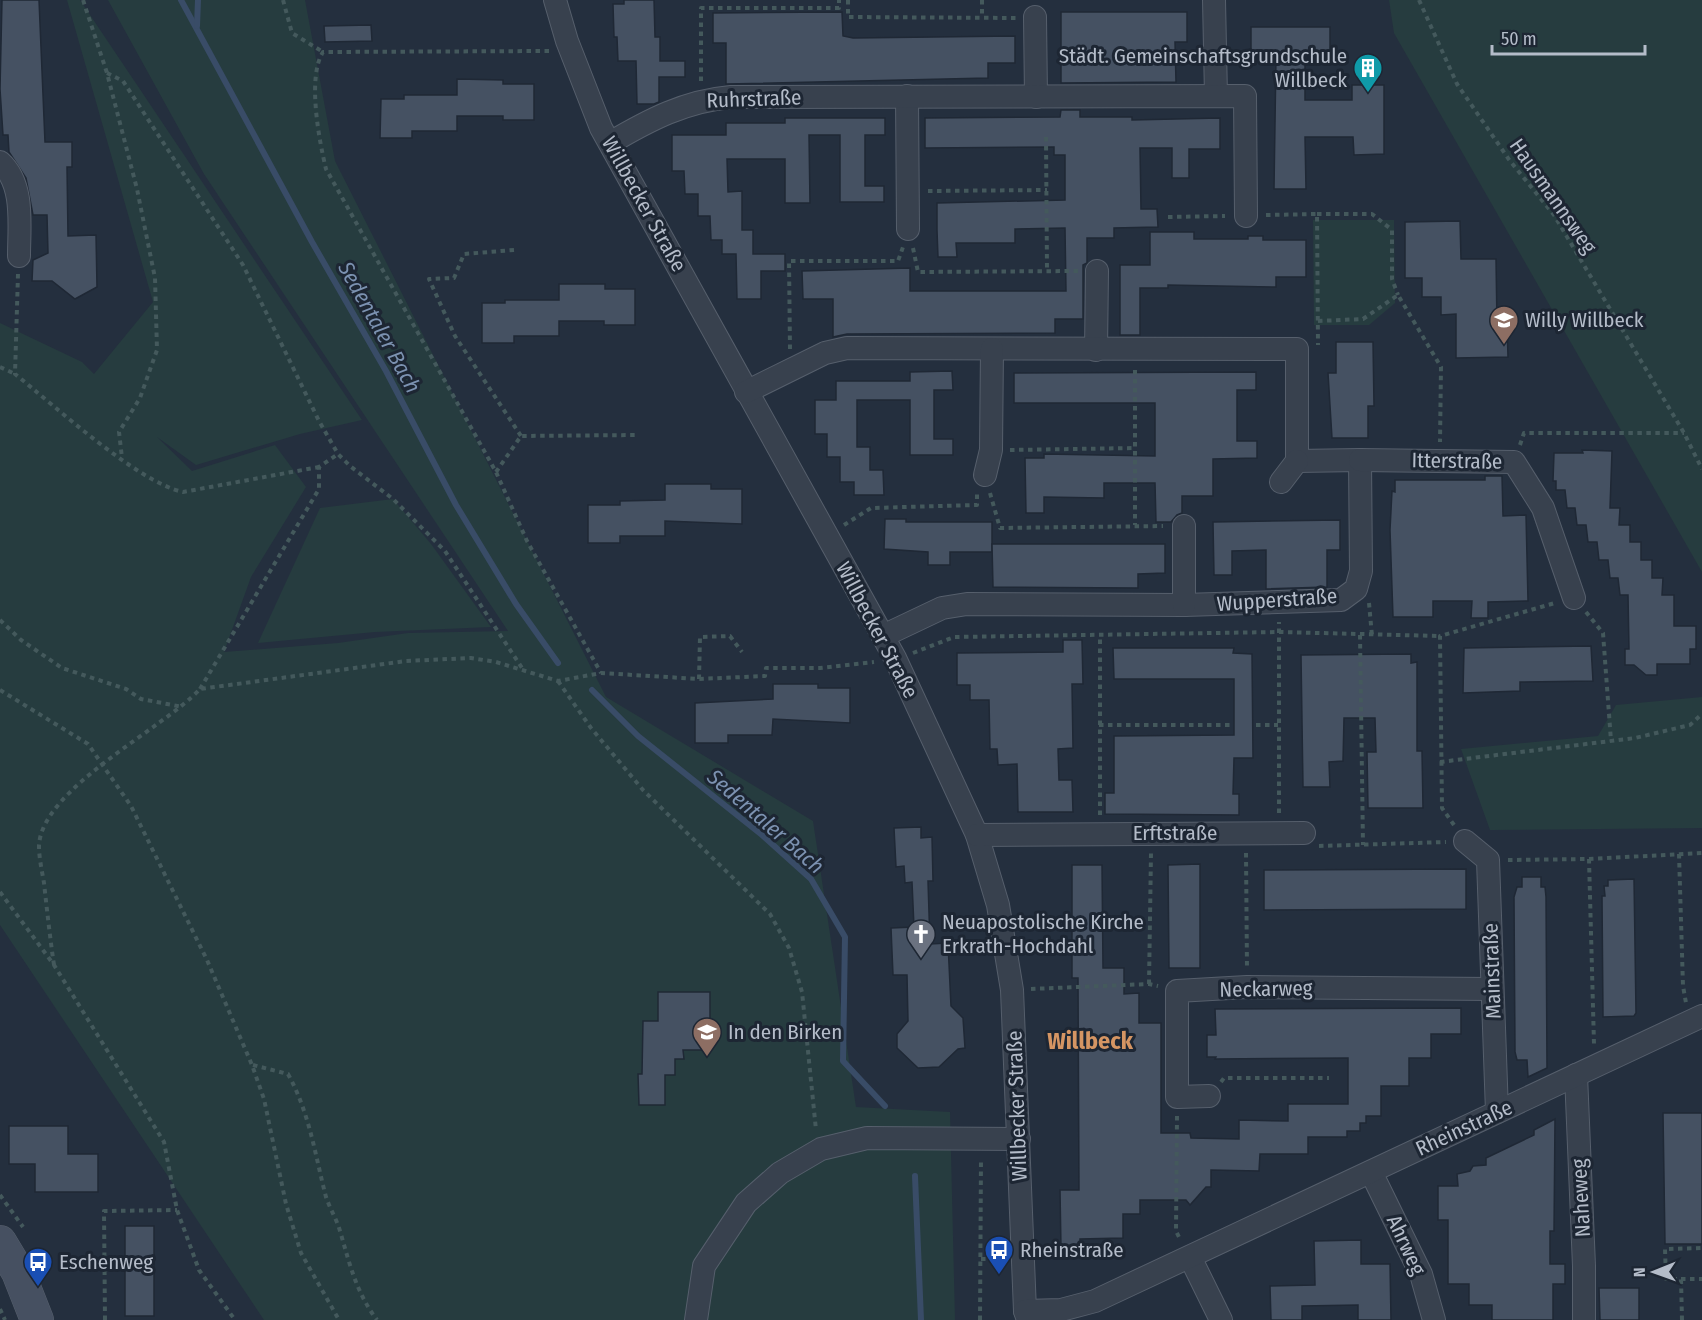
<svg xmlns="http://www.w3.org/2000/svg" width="1702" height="1320" font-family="'Fira Sans Condensed',sans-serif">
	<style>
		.green { fill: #263c3f }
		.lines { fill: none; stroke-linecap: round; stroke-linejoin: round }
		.stream { stroke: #394c67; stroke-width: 6 }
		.building { fill: #455162; stroke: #1f2835; stroke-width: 1.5 }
		.street-casing { stroke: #565f6c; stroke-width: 24 }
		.secondary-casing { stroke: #565f6c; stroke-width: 34 }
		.path { stroke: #44595c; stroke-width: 4; stroke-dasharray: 4.5 4.5; stroke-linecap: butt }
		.street { stroke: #38414e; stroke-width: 22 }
		.secondary { stroke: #465061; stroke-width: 33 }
		.labels { text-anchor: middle; stroke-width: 6; stroke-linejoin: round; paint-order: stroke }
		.poi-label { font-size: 21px; fill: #b4bcc9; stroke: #1d2633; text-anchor: start }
		.street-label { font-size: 21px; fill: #b4bcc9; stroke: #1d2633 }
		.water-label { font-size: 22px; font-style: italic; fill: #7c92b1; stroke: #1d2633 }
		.quarter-label { font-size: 24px; font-weight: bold; fill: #d59563; stroke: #1d2633 }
	</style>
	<rect width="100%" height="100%" fill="#242f3e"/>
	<g class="green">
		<polygon points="67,0 80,0 362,420 300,434 196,465 157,437 192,471 275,445 306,487 251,577 224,652 338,643 408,633 508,631 204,174 108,0 305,0 335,161 606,697 813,821 856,1107 950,1112 955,1320 264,1320 0,925 0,323 82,362 94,374 153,302"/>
		<polygon points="1389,0 1702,0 1702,572 1394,33"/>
		<polygon points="1313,220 1394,220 1395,303 1369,325 1314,325"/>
		<polygon points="393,499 431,544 491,627 375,632 258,643 320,508"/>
		<polygon points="1702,697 1702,828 1490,830 1461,749 1598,736 1616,705"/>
	</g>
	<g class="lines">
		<g class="stream">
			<polyline points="181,0 312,242 386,371 456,505 516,604 558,663"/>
			<polyline points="197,26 198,0"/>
			<polyline points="592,690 638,736 762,835 811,879 845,937 843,1061 885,1106"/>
			<polyline points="915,1176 921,1320"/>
		</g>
	</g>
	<g class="building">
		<polygon points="2,0 39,0 45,142 72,142 72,167 67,167 68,236 96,235 97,287 75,299 52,281 32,281 33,260 48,253 47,215 33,215 26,178 9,152 8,135 3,135 0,89"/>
		<polygon points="624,0 654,0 655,37 660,37 660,61 685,61 685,77 659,77 659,102 654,104 637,104 636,61 618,61 617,37 614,37 613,4 624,4"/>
		<polygon points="842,12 843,36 853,38 1015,36 1015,63 988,63 988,78 726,84 726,43 713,43 713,13"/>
		<polygon points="1061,12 1187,12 1187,42 1175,42 1176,82 1061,83"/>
		<polygon points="371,25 372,41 325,42 324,26"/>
		<polygon points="1251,27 1330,27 1330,57 1305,57 1305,100 1352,100 1352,85 1384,85 1384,154 1354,155 1353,137 1305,137 1306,189 1274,189 1276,57 1251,57"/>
		<polygon points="457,79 503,80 503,84 534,84 534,120 503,120 503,116 457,116 457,131 412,131 412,138 380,138 381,99 404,99 404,95 457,95"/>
		<polygon points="1061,110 1080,110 1080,117 1132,117 1132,120 1220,118 1220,149 1189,149 1189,178 1172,178 1172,148 1140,148 1141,209 1157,209 1158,227 1114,228 1114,238 1087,238 1087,263 1083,265 1083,319 1055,319 1055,333 847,334 833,337 833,299 803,299 802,271 910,268 910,291 1066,291 1065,228 1015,229 1015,243 956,243 957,257 938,257 937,230 937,203 1065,200 1065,155 1054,155 1054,147 925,148 925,118 1060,117"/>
		<polygon points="785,118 885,118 885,135 865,135 865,186 884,186 884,202 840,202 840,135 809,135 810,203 785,203 785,159 727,159 728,192 742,191 742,230 753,230 753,254 785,254 785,271 761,271 761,299 737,299 736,254 722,254 722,240 711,240 710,216 698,216 698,194 685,194 684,171 672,171 672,135 726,135 726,123 785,123"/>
		<polygon points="1460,221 1461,259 1496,259 1497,324 1507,323 1508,357 1456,358 1456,314 1441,315 1441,297 1422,297 1422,278 1405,278 1405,222"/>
		<polygon points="1150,232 1194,232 1194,239 1248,239 1248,236 1263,236 1263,240 1306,240 1306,277 1276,277 1276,287 1168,285 1168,288 1140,288 1140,335 1120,335 1120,265 1150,265"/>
		<polygon points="559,284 605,284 605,289 635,289 635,325 604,325 604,321 559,321 559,336 514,336 514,343 482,343 482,303 505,303 505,300 559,300"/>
		<polygon points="1336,342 1373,342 1374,406 1368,406 1368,438 1332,438 1328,373 1336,373"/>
		<polygon points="952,371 953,390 934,390 934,439 953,439 953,455 910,455 910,400 857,400 857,447 870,447 870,470 883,470 884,495 854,495 854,482 840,482 840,457 827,457 827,434 815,434 815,400 836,400 836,381 910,381 910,372"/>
		<polygon points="1256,372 1256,390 1237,390 1237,441 1257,441 1257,458 1213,459 1213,496 1182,496 1182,513 1177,515 1171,522 1156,522 1155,483 1104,483 1104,498 1044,497 1044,513 1026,513 1025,458 1044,458 1044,454 1155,456 1155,403 1014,403 1014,373"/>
		<polygon points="1582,450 1612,451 1610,508 1620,508 1619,525 1630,525 1630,542 1641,542 1641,560 1652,560 1652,578 1663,578 1662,595 1674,595 1674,626 1696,626 1696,649 1690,649 1690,664 1657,664 1657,675 1646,675 1634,665 1625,665 1625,649 1629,649 1628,595 1620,595 1618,578 1610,578 1608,560 1599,560 1597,542 1588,542 1586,525 1577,525 1575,508 1567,508 1565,490 1556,490 1556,481 1553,481 1554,453 1583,453"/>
		<polygon points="1485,476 1502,476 1503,516 1526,515 1528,601 1488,602 1488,618 1471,618 1472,601 1433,601 1433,617 1393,617 1390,530 1392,491 1395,492 1395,480 1485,480"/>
		<polygon points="665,484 711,484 711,489 742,489 742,524 665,521 665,536 620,536 620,543 588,543 588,505 620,505 620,501 665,500"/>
		<polygon points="885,519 906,519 906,522 992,522 992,552 950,552 950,565 928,565 928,552 884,549"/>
		<polygon points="1340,520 1340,550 1327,550 1327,587 1266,589 1266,550 1232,551 1232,575 1214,575 1213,522"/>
		<polygon points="992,544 1165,544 1165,573 1138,574 1138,588 993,587"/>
		<polygon points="1063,640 1082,640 1083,684 1072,684 1073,748 1058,749 1059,780 1072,780 1073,812 1018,812 1017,764 998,765 997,749 990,749 989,700 970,700 970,685 957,685 957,653 1063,652"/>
		<polygon points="1591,646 1593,681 1520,682 1520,691 1463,693 1464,648"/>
		<polygon points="1113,648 1234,648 1233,653 1252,654 1253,758 1234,758 1233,794 1239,794 1239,815 1105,814 1105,793 1114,793 1114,736 1234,735 1234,679 1114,679"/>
		<polygon points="1411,654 1411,663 1417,662 1417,751 1422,751 1423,808 1368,808 1367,752 1376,752 1375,718 1344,718 1343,761 1329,762 1330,787 1303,787 1301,655"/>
		<polygon points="773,684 818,684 818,688 850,688 850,723 773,719 772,735 728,735 728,743 695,743 695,703 773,699"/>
		<polygon points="921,827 921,838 932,837 933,881 928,881 930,944 948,943 951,1006 963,1018 965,1048 958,1049 939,1067 918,1068 897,1048 897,1034 908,1021 907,975 893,975 891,928 914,927 912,882 905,883 904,866 896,867 894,828"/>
		<polygon points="1200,864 1200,968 1169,968 1168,865"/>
		<polygon points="1072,865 1102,865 1103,968 1124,968 1124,994 1139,993 1139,1023 1161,1023 1161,1133 1190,1133 1191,1138 1239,1139 1239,1120 1288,1121 1288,1104 1348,1104 1348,1058 1215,1059 1216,1057 1207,1057 1207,1035 1216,1035 1215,1009 1461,1008 1461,1034 1431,1034 1431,1058 1409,1058 1409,1086 1381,1086 1381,1116 1366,1116 1366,1123 1360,1123 1360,1131 1347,1131 1347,1137 1308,1137 1308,1154 1260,1154 1259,1171 1211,1170 1211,1187 1206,1187 1190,1205 1186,1200 1140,1200 1140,1214 1123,1214 1123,1238 1080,1239 1080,1247 1061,1248 1060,1190 1079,1190 1078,978 1072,978"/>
		<polygon points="1466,869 1466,909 1264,910 1264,870"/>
		<polygon points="1522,877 1541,877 1541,887 1545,887 1546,897 1547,1068 1528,1077 1527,1060 1517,1060 1515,1052 1514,897 1517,887 1522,887"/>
		<polygon points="1634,879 1636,1013 1634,1016 1603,1017 1602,896 1605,896 1604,886 1608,886 1608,880"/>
		<polygon points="658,992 710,992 710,1050 683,1050 684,1059 675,1059 675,1075 665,1075 665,1105 639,1105 638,1074 642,1074 643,1021 658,1021"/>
		<polygon points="1663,1113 1702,1113 1702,1244 1665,1244"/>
		<polygon points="1555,1119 1554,1231 1550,1231 1550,1264 1565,1264 1565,1284 1553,1284 1553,1320 1492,1320 1492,1305 1469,1305 1469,1284 1448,1284 1448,1220 1438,1220 1438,1186 1458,1186 1457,1174 1470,1171 1473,1166 1486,1165 1486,1158 1534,1135 1534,1130"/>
		<polygon points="9,1126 68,1126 68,1154 98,1154 98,1192 35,1192 35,1164 9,1164"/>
		<rect x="125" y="1226" width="29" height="90"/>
		<polygon points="1361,1240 1361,1264 1390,1264 1391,1320 1358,1320 1358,1305 1302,1306 1302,1320 1271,1320 1270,1286 1315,1285 1314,1241"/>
		<polygon points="1599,1288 1639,1288 1639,1320 1600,1320"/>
	</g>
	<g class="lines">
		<g class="street-casing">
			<g id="street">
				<polyline points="555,0 567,41 601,128 895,658 977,835 998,905 1012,990 1025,1311 1028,1320"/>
				<polyline points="1214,0 1216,96"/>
				<polyline points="1035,17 1036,97"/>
				<polyline points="907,96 908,229"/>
				<path d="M 610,143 C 649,120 685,101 731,97 L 1245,96 L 1246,216"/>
				<path d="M 0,162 C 25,184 19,226 19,256"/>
				<polyline points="1096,350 1097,271"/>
				<polyline points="746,392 825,353 847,348 1297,349 1297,461 1360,460 1361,571 1356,589 1341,600 1184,605 967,604 942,608 883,636"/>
				<polyline points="1360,460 1514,462 1543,508 1574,598"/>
				<polyline points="985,475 991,450 992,349"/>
				<polyline points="1281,482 1297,461"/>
				<polyline points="1184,526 1184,605"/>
				<polyline points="977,835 1304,833"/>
				<polyline points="1465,841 1488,860 1497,1112"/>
				<polyline points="1576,1075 1584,1266 1584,1320"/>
				<polyline points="1209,1096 1177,1097 1177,991 1247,987 1492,989"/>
				<polyline points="1371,1172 1421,1274 1434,1320"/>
				<polyline points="1190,1257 1221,1320"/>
				<polyline points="1025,1311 1061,1310 1095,1301 1702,1016"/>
				<polyline points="696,1320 704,1266 746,1203 780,1173 821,1149 867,1138 1019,1139"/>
			</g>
		</g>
		<g class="secondary-casing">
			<polyline id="secondary" points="0,1242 18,1272 37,1320"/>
		</g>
		<g class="path">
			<polyline points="83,0 107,73 137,189 155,278 157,350 140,398 119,432 122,458"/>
			<polyline points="283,0 292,33 323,52"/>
			<polyline points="848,0 848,17 1016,18"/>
			<polyline points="982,0 982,16"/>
			<polyline points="1419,0 1457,84 1510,161 1554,215 1684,433 1702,469"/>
			<path d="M 549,51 L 323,52 C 307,77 319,140 326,169 L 496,472 L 527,541 L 601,673"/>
			<polyline points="107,73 123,81 243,265 319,421 338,454 350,466 393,499 445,551 524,671"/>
			<polyline points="701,81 701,8 839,8 839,0"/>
			<polyline points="1046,137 1047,271"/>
			<polyline points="928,191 1047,190"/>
			<polyline points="1317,214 1372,214 1392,230 1392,279 1398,295"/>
			<polyline points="1266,215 1317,214 1318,345"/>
			<polyline points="1168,217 1225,216"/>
			<polyline points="913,248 918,272 1078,271"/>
			<polyline points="514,250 464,254 454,278 429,279 455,336 521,436"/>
			<path d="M 18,274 L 15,374 C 55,406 137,482 183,492 L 319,467"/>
			<polyline points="1318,321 1363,319 1398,295 1441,367 1440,442"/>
			<polyline points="790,349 789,261 898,261 903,247"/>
			<polyline points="0,367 15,374"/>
			<polyline points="1135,370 1135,525"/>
			<polyline points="1520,445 1524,433 1684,433"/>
			<polyline points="1010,450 1135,448"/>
			<polyline points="496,472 521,436 638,435"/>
			<polyline points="990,493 1000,528 1163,526"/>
			<polyline points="844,525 871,508 977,505 977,492"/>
			<polyline points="1369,603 1372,636"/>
			<polyline points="1586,612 1603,633 1611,741"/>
			<polyline points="0,620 21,640 62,668 126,689 141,699 183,707"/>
			<polyline points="1360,635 1363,845"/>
			<polyline points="913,653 954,637 1279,632 1440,636"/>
			<polyline points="699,679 700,637 730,636 742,652"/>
			<polyline points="558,681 591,728 643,790 770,914 789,948 802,992 816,1130"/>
			<polyline points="200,689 319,489 319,467 338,454"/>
			<polyline points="0,690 88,744 131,806 207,960 252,1065 264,1099 286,1204 301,1253 339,1320"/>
			<polyline points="1099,725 1231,725"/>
			<polyline points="1256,725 1278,725"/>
			<polyline points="1440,762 1635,738 1690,725 1702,714"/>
			<polyline points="1279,813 1279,622"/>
			<polyline points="1100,815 1100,635"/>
			<polyline points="1454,825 1442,808 1440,636 1555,603"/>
			<polyline points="1319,846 1446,842"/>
			<polyline points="1246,853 1247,969"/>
			<polyline points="1679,854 1683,986 1686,1003"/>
			<polyline points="1589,859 1594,1044"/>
			<polyline points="1508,860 1589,859 1702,853"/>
			<polyline points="0,892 54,965 164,1142 177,1210 199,1270 235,1320"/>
			<path d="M 54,965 C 50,938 47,910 44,883 C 42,871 39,858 39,846 C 41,789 163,729 200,689 L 406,661 L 471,658 L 496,662 L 558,681 L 601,673 L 699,679 L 765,676 L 766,668 L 820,668 L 874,662"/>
			<polyline points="1149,984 1151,853"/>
			<polyline points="1031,989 1149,984 1158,986"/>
			<path d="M 253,1065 L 288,1074 C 310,1114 315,1155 326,1197 C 330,1209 337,1220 340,1231 C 350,1265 356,1292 377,1320"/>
			<polyline points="1221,1082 1224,1078 1329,1078"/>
			<polyline points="1177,1116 1176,1231 1180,1239"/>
			<polyline points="0,1195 23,1227"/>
			<polyline points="981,1259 999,1259"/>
			<polyline points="1681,1279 1702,1279"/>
			<polyline points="0,1309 5,1320"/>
			<polyline points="105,1320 104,1211 177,1210"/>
			<polyline points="980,1320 981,1159"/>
			<polyline points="1682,1320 1681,1279 1666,1279 1665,1249 1702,1248"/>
		</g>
		<use href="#street" class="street"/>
		<use href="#secondary" class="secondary"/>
	</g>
	<defs>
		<g id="building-pin" transform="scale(1.5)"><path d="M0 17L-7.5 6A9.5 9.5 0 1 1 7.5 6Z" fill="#0f9aa8" stroke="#1d2633"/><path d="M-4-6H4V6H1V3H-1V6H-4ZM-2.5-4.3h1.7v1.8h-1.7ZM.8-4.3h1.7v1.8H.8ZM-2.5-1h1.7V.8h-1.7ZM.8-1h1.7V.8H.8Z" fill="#fff"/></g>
		<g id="school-pin" transform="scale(1.5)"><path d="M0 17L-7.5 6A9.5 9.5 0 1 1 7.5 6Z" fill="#8d6e63" stroke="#1d2633"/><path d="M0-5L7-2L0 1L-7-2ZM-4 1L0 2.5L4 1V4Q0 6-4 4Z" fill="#fff"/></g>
		<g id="church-pin" transform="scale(1.5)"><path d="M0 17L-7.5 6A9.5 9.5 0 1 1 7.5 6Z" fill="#6b7280" stroke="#1d2633"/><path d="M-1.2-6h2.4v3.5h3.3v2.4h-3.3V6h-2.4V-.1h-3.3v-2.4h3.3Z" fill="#fff"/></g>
		<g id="bus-pin" transform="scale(1.5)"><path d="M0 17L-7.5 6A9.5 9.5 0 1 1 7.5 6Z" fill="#1a4fb4" stroke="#1d2633"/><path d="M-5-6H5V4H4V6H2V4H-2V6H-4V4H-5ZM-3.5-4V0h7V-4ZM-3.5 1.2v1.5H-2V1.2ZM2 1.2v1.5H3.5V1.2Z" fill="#fff"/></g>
	</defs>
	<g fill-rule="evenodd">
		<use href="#building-pin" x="1368" y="68"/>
		<use href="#school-pin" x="1504" y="320"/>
		<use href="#church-pin" x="921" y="934"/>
		<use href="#school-pin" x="707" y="1032"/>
		<use href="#bus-pin" x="999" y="1250"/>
		<use href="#bus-pin" x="38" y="1262"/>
	</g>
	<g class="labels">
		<g class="poi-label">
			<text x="1347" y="63" text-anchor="end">Städt. Gemeinschaftsgrundschule<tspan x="1347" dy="24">Willbeck</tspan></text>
			<text x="1525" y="327">Willy Willbeck</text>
			<text x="942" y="929">Neuapostolische Kirche<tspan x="942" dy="24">Erkrath-Hochdahl</tspan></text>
			<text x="728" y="1039">In den Birken</text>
			<text x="1020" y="1257">Rheinstraße</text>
			<text x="59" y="1269">Eschenweg</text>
		</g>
		<g class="street-label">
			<text transform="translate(754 99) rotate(-2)" y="7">Ruhrstraße</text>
			<text transform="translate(1553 196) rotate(55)" y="7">Hausmannsweg</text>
			<text transform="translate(644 204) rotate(61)" y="7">Willbecker Straße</text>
			<text transform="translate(1457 461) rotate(1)" y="7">Itterstraße</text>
			<text transform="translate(1277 600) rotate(-4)" y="7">Wupperstraße</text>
			<text transform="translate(877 630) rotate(62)" y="7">Willbecker Straße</text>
			<text x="1175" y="840">Erftstraße</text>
			<text transform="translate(1492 971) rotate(-92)" y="7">Mainstraße</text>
			<text transform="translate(1266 989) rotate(-1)" y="7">Neckarweg</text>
			<text transform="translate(1017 1106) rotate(-92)" y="7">Willbecker Straße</text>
			<text transform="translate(1464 1128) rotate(-25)" y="7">Rheinstraße</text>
			<text transform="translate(1581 1198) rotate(-93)" y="7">Naheweg</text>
			<text transform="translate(1406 1245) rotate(65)" y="7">Ahrweg</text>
		</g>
		<g class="water-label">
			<text transform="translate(380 327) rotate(61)" y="8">Sedentaler Bach</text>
			<text transform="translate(766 821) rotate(41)" y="8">Sedentaler Bach</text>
		</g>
		<g class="quarter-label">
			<text x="1090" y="1049">Willbeck</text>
		</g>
	</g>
	<g transform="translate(1654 1272) rotate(269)" stroke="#1d2633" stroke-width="4.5" paint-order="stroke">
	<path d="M0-4.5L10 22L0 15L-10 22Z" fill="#b4bcc9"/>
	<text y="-9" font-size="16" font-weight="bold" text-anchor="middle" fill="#b4bcc9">N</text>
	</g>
	<path d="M1492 45v9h153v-9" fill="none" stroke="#b4bcc9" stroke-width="3"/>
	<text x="1501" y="45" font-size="18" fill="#b4bcc9" stroke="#1d2633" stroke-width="4.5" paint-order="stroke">50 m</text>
</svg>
